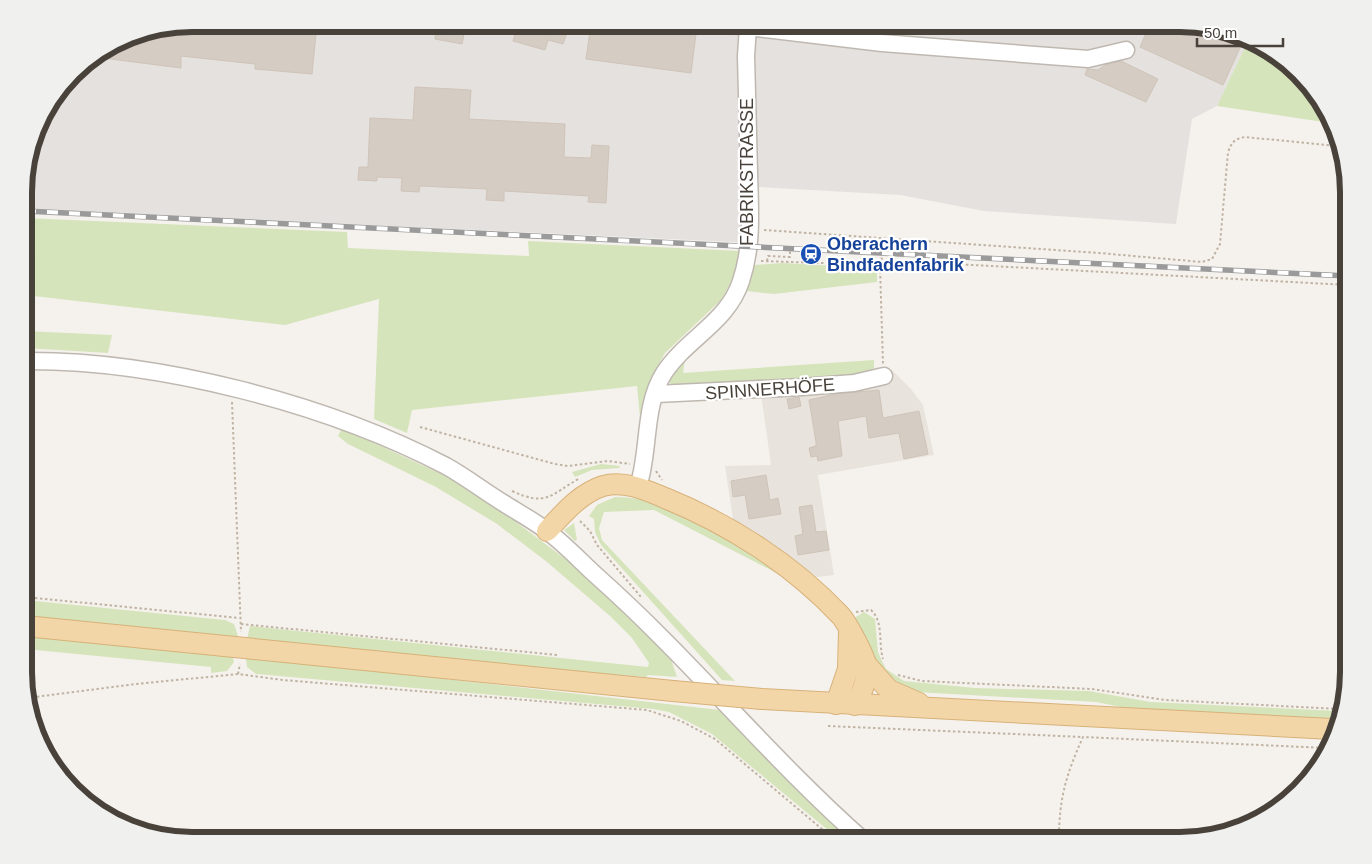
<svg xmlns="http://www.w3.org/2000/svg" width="1372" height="864" font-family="Arial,sans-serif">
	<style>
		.residential { fill: #e8e3dc }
		.industrial { fill: #e5e1de }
		.green { fill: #d6e4bb }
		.building { fill: #d5ccc4; stroke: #cfc4b8 }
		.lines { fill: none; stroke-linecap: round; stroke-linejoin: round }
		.minor-casing { stroke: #bfb8b0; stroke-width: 19 }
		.major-casing { stroke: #d7b179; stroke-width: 22 }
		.path { stroke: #c0b3a3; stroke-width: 2; stroke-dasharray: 2.5 2.5; stroke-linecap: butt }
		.minor { stroke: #fff; stroke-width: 16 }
		.major { stroke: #f3d6a8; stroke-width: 20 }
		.rail-casing { stroke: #9a9a9a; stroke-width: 5.5 }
		.rail { stroke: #fff; stroke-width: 4; stroke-dasharray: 11; stroke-linecap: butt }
		.major-bridge-casing { stroke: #d7b179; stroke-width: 22; stroke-linecap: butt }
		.major-bridge { stroke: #f3d6a8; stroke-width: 20 }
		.labels { text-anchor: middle; stroke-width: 4.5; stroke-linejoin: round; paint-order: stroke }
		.street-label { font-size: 18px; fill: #49423b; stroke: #fff }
		.transit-label { font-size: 18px; font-weight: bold; fill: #164399; stroke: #fff; text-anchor: start }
		.rim { fill: none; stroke: #49423b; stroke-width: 6 }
	</style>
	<rect width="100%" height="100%" fill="#f5f2ed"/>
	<polygon class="residential" points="894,372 911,389 923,405 934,455 818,475 834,575 817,577 733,519 725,466 771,465 761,394 887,382"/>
	<polygon class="industrial" points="192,24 1180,24 1224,30 1248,41 1217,106 1192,119 1176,224 984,211 900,195 758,187 755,243 25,209 25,171 41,117 81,66 128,36"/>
	<g class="green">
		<polygon points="1248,41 1273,52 1326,108 1330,123 1217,106"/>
		<polygon points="25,218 347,232 348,248 529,256 528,241 741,251 732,281 721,300 665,353 655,371 640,417 637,386 412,410 407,433 374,419 379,299 285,325 25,295"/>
		<polygon points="783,263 871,268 877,272 877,282 774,294 746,291 754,265"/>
		<polygon points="25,331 112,335 108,353 25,348"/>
		<polygon points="685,359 683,373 874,360 874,368 862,378 671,386 669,378"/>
		<polygon points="342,428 454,480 508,516 572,564 637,620 670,656 677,677 648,675 646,677 436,660 247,639 250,626 648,667 649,663 632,638 610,616 547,562 497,524 436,487 348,444 338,436"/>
		<polygon points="601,464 620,466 619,468 592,470 575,477 572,472"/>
		<path d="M 615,497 C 682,497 739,546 792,581 L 654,510 L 604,512 L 599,528 L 602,540 L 735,681 L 722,680 L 601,545 L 595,532 L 594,519 L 589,516 L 597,505 Z"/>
		<polygon points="574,523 577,540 575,541 564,530"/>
		<polygon points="25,600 225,620 234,624 238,636 236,639 25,618"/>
		<polygon points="864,612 875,619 878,652 881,659 886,669 904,681 975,688 1089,691 1151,702 1338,711 1335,721 1147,712 1096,702 915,692 882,677 855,622 856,617"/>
		<polygon points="25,633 227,654 233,658 234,662 227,671 211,673 211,667 25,649"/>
		<polygon points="250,657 720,710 728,714 855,840 840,840 712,734 669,712 653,709 256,674 247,667 246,659"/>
	</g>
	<g class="building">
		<polygon points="192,24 317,24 312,74 255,69 255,64 181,56 181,68 95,57 128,36"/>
		<polygon points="437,24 466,24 462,44 435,39"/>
		<polygon points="490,24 570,24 563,44 548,40 545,50 513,41 515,34 489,26"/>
		<polygon points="591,24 697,26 691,73 586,59"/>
		<polygon points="1150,24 1180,24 1224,30 1244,39 1223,85 1140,47"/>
		<polygon points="1121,61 1158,79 1146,102 1085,75 1087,69 1098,70 1105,65"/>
		<polygon points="415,87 471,90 469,119 565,124 564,157 591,158 592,145 609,146 606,203 588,202 589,196 504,191 504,201 486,200 487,189 420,186 419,192 401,191 402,178 377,177 377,181 358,180 359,167 368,167 370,118 413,120"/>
		<polygon points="879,390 883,418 919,411 928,454 904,459 899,433 869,438 866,416 838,421 842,456 818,461 817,456 811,457 809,448 816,446 816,442 809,400 835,394"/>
		<polygon points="799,397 801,406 789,409 787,399"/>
		<polygon points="766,475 770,500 778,498 781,514 749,519 745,495 733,497 731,481"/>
		<polygon points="812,505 816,532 826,531 829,550 798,555 795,536 803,534 799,507"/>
	</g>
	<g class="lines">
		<g class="minor-casing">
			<g id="minor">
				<polyline points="748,27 882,43 1088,59 1126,50"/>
				<path d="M 25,361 C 159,360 327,404 446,466 C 466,477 485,492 505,504 C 519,513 534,521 547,531 C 566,545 582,563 599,578 C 692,661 770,758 863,840"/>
				<polyline points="656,394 802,387 854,383 884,376"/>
				<path d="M 638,487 C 650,451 643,406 664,373 C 686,339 728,322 741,281 C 753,245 750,210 749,173 C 748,134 747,95 746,56 L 748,27 L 724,24"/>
			</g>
		</g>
		<g class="major-casing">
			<g id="major">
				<path d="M 547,531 C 562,515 580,493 603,486 C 624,480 646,490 665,498 C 729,524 792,564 840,615 C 846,621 865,656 866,665 C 868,680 862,692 855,705"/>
				<polyline points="25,626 673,691"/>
				<polyline points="866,664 889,690 919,703"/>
				<polyline points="762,699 1332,729"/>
				<polyline points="836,704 848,669 849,631"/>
			</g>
		</g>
		<g class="path">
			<path d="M 764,230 L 1099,253 L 1202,262 L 1212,259 L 1220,244 L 1228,152 C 1232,142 1234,139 1245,137 L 1337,146"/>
			<polyline points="761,261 879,265 954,264 1348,285"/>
			<polyline points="767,261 768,256 790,257 790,251"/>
			<polyline points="881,265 882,256"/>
			<polyline points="880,266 883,364"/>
			<polyline points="232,402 241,632"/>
			<polyline points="420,427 555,464 568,466 608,461 630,464"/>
			<polyline points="656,471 662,480"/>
			<path d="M 512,491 C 547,507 550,495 580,478"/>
			<polyline points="580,521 590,531 597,545 641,597"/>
			<polyline points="25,597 239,618"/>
			<path d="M 856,612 L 871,610 C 884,622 878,642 883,659"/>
			<polyline points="241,624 557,655"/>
			<polyline points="238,674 240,664"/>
			<polyline points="898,675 922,681 1092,689 1165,700 1339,709"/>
			<polyline points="27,698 136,684 238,674 283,680 647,710 681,721 715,739 835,840"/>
			<polyline points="828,726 1083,737"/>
			<path d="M 1059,840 C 1059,798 1066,775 1083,737 L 1326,748"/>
		</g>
		<use href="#minor" class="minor"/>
		<use href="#major" class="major"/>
		<g class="rail-casing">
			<polyline id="rail" points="25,211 1348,276"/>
		</g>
		<use href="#rail" class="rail"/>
		<g class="major-bridge-casing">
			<polyline id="major-bridge" points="673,691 762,699"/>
		</g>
		<use href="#major-bridge" class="major-bridge"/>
	</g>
	<defs>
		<g id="station-disc" transform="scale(1.125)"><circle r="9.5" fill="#1a4fb4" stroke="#fff"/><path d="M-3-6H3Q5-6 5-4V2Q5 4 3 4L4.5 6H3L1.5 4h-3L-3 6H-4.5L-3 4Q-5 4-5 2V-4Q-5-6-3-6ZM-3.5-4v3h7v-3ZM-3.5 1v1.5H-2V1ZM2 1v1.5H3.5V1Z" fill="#fff"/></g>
	</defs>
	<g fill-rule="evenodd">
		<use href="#station-disc" x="811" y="254"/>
	</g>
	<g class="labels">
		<g class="street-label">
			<text transform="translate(747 172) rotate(-90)" y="6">FABRIKSTRASSE</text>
			<text transform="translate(770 389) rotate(-4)" y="6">SPINNERHÖFE</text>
		</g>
		<g class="transit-label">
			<text x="827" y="250">Oberachern<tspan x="827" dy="21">Bindfadenfabrik</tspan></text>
		</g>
	</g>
	<path d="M0 0H1372V864H0ZM192 32H1180A160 160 0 0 1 1340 192V672A160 160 0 0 1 1180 832H192A160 160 0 0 1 32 672V192A160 160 0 0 1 192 32Z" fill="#f0f0ef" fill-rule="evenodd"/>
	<path class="rim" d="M192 32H1180A160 160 0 0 1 1340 192V672A160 160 0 0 1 1180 832H192A160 160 0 0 1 32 672V192A160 160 0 0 1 192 32Z"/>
	<path d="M1197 38v8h86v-8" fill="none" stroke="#49423b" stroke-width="2.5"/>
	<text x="1204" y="38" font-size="15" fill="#49423b" stroke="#ffffff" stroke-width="4" paint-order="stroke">50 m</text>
</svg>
